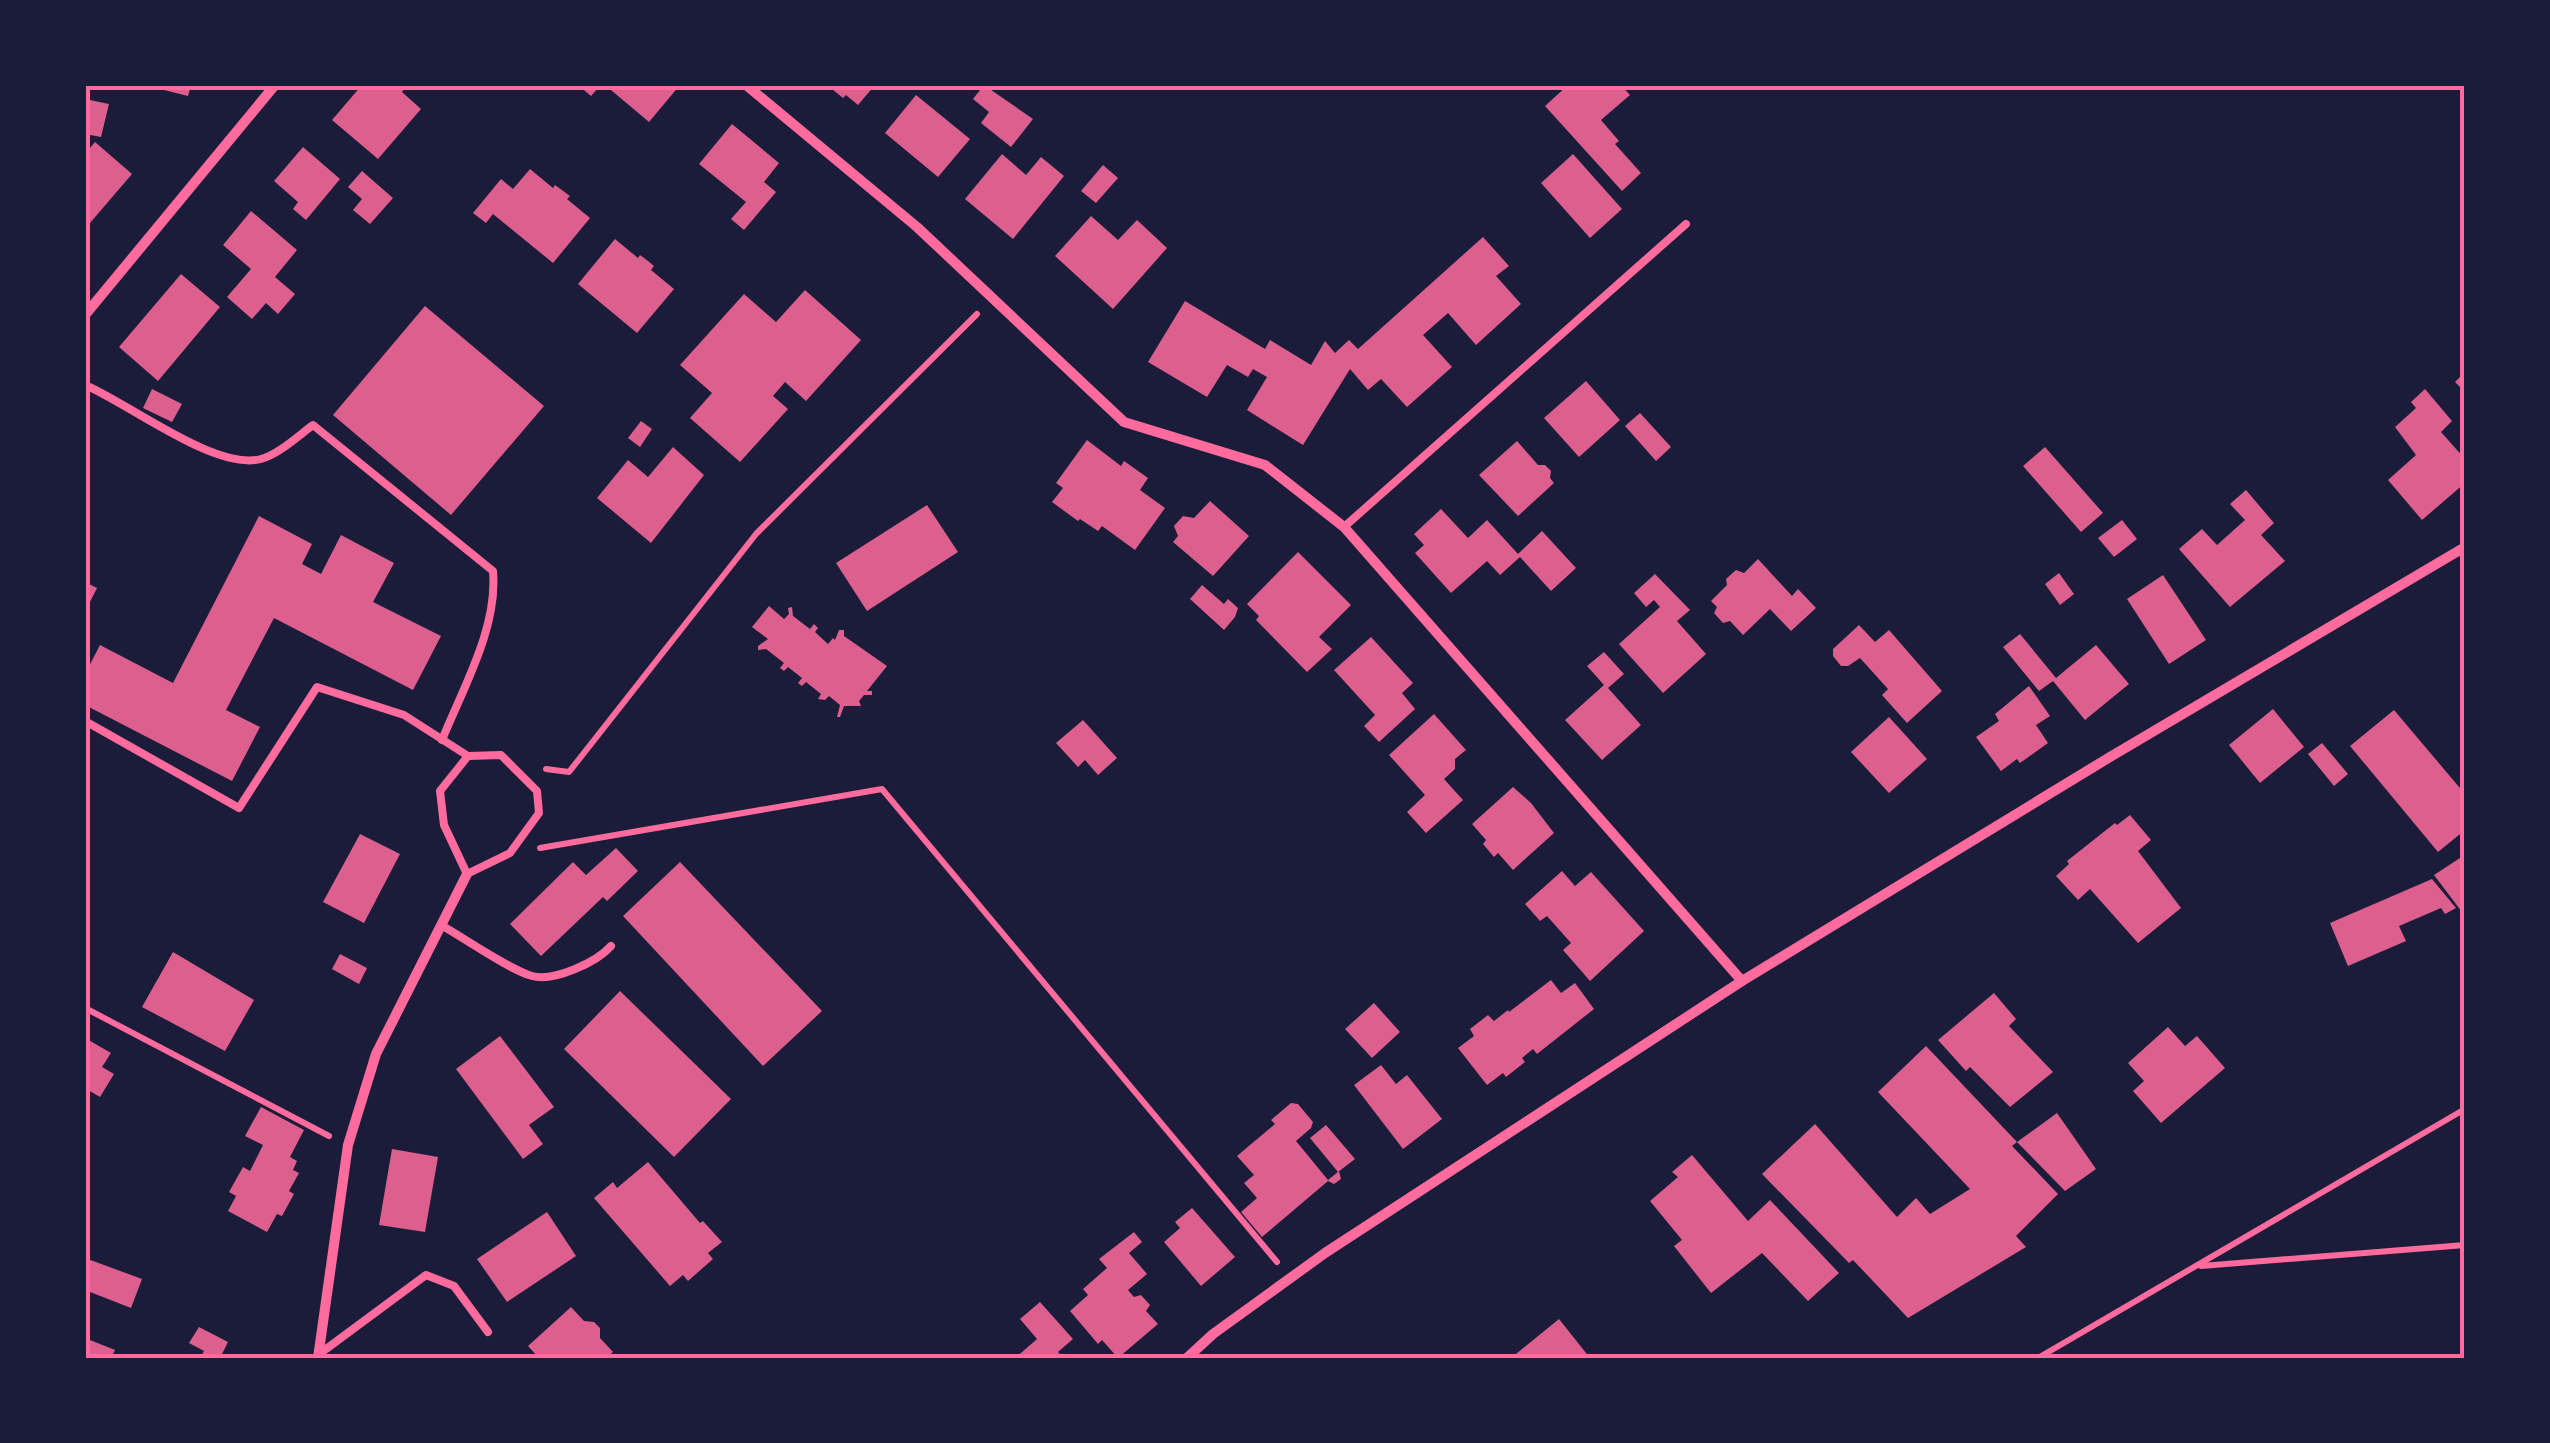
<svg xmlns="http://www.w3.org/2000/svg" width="2550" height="1443" font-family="'Work Sans',sans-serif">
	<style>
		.building { fill: #dd5f8e }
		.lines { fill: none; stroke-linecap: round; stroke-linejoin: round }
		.path { stroke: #ff6b9d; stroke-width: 6 }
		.service { stroke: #ff6b9d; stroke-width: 8 }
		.minor { stroke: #ff6b9d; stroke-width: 10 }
		.neatline { fill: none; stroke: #ff6b9d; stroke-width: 4 }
	</style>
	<rect width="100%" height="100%" fill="#1b1b3a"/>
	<g class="building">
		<polygon points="144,85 191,85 188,96"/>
		<polygon points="362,85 426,85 426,88 405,88 402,92 421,109 378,159 332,120"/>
		<polygon points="578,85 601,85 591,96"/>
		<polygon points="605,85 680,85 649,122"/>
		<polygon points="827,85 875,85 858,105 846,95 843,98"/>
		<polygon points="984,85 1033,119 1011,147 981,123 989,112 973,99"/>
		<polygon points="1568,85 1621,85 1630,95 1601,120 1619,141 1615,144 1641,173 1622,191 1545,106"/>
		<polygon points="916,95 970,139 938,177 885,133"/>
		<polygon points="85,99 109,104 101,137 85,134"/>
		<polygon points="732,124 779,163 764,182 776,192 744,230 731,219 746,202 699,164"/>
		<polygon points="95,142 132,174 90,223 85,219 85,154"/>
		<polygon points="303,147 340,179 306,220 293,209 298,202 274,181"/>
		<polygon points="1002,154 1026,175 1041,157 1064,176 1013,239 965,199"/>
		<polygon points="1573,154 1622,209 1590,238 1541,183"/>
		<polygon points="1103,165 1118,178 1096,203 1081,191"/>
		<polygon points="530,169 553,188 555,185 570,196 567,199 590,218 553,263 493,214 486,223 473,213 501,179 513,189"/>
		<polygon points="362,171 393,198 370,224 353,210 362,199 348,187"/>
		<polygon points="251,211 297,250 275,277 295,294 278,314 266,303 252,319 227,297 251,269 223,245"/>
		<polygon points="1091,216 1118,240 1137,220 1167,248 1113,309 1055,256"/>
		<polygon points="1483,237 1509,266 1496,276 1521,304 1476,345 1448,313 1423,335 1452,367 1407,407 1381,379 1368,390 1350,369 1303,445 1247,410 1267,377 1253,369 1248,377 1227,365 1207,397 1148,362 1185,301 1265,349 1270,340 1311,365 1325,341 1335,353 1349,340 1358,349"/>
		<polygon points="615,239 638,258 640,255 648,261 654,266 651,270 674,289 637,333 578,284"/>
		<polygon points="181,274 220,307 158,381 119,347"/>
		<polygon points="805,290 861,340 806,401 785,382 773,396 788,409 740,462 690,418 712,393 680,365 744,294 776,322"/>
		<polygon points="425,306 544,406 451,515 333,415"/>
		<polygon points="2465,372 2465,392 2455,382"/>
		<polygon points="1586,381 1620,420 1579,457 1544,418"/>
		<polygon points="152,389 182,404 172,422 143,408"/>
		<polygon points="2425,389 2452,421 2441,432 2465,459 2465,483 2422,520 2388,480 2416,455 2395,427 2416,408 2411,402"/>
		<polygon points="1640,413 1671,447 1656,461 1625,426"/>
		<polygon points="641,421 652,429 640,447 628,438"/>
		<polygon points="1087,440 1121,466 1124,461 1148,478 1140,490 1165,508 1135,550 1102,526 1098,531 1080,519 1078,521 1052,502 1063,488 1056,483"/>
		<polygon points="1517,441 1538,465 1545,465 1551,471 1550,478 1554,483 1518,516 1479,475"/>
		<polygon points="673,447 704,475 651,543 597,498 628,460 648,477"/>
		<polygon points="2045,447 2103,513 2081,532 2023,466"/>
		<polygon points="2246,490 2274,523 2261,535 2285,561 2230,607 2179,549 2202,529 2217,545 2245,520 2230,504"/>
		<polygon points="1210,501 1249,536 1213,576 1173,542 1178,536 1174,526 1183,516 1194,518"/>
		<polygon points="927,505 958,552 867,611 836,563"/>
		<polygon points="1441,509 1468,538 1487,520 1518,554 1542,531 1576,568 1551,591 1520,557 1500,575 1487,561 1451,593 1415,553 1424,545 1414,534"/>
		<polygon points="259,516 312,544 302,564 321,574 341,535 394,563 373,602 441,636 413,690 274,618 226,710 260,727 232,781 85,705 85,674 100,645 173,683"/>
		<polygon points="2122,520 2137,539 2114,557 2098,538"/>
		<polygon points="1298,552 1351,605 1319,637 1332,649 1307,672 1256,620 1259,616 1247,604"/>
		<polygon points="1758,559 1792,596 1798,589 1816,608 1791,631 1770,609 1743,635 1730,621 1723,623 1714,613 1717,607 1711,601 1727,585 1726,579 1736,570 1744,573"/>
		<polygon points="2059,573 2074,594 2060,605 2045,584"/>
		<polygon points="1655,574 1690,610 1677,621 1706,654 1663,693 1619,644 1660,607 1654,600 1646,607 1634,593"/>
		<polygon points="2163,575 2206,640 2169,664 2127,599"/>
		<polygon points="85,582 97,588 85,612"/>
		<polygon points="1202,585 1224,604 1228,599 1238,608 1235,617 1224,630 1190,599"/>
		<polygon points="769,606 784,619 789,614 788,608 792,607 793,616 810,629 814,624 818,628 815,632 828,644 833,638 835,640 839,630 844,630 844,636 887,666 867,691 872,691 872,695 864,695 859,701 861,706 844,706 840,717 837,717 840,705 829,696 825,700 818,699 821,694 806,682 802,686 798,683 802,678 788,667 784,671 780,668 784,663 766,649 758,650 758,646 768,639 752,627"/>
		<polygon points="1859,625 1875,642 1889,630 1942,691 1907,723 1882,695 1888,689 1860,658 1848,666 1841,666 1833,656 1833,649"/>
		<polygon points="2020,634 2056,678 2096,645 2129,684 2085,720 2053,681 2039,691 2003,647"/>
		<polygon points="1371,637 1413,683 1402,693 1415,709 1379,742 1364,726 1375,715 1334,670"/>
		<polygon points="1604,652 1624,674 1608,688 1641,725 1602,760 1565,720 1604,685 1587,666"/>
		<polygon points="2029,686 2050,716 2036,725 2048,743 2020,763 2017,759 2001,771 1976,737 1999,721 1995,714"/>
		<polygon points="2273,709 2304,747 2260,783 2229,745"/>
		<polygon points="2394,710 2465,794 2465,830 2438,852 2350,746"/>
		<polygon points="1434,714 1466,750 1455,759 1455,769 1444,779 1463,800 1426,833 1407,812 1425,795 1389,755"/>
		<polygon points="1889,717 1927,759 1889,793 1851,752"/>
		<polygon points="1083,720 1117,758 1098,775 1085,760 1078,767 1056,743"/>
		<polygon points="2322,743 2348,774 2334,786 2308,754"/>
		<polygon points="1513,787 1531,803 1554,833 1513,870 1498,853 1494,857 1483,844 1486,840 1472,824"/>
		<polygon points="2130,815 2151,840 2138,851 2181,908 2138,943 2090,889 2078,900 2056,876 2069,864 2067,861 2115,823 2117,825"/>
		<polygon points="360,834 400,854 364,923 323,902"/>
		<polygon points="616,848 638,871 607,901 603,897 541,956 510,924 573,862 586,875"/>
		<polygon points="2460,858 2465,865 2465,916 2434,875"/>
		<polygon points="680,862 822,1011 763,1066 623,916"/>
		<polygon points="1562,871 1575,886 1591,872 1644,931 1590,981 1563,950 1571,943 1547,916 1540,921 1525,904"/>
		<polygon points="2432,879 2456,908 2445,914 2441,908 2399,926 2406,941 2348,966 2330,923"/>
		<polygon points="173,952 254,1000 225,1051 142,1007"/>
		<polygon points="340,954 367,968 359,984 332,969"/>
		<polygon points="1551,980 1561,993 1575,983 1594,1009 1537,1054 1533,1049 1522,1058 1525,1062 1506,1077 1503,1073 1487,1085 1458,1048 1474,1036 1470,1029 1488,1015 1494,1021 1508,1010 1509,1012"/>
		<polygon points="620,991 731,1099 674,1157 564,1049"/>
		<polygon points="1994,993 2016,1019 2009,1026 2053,1072 2010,1107 1970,1067 1966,1071 1938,1040"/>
		<polygon points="1374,1003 1400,1032 1372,1058 1345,1029"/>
		<polygon points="2168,1027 2185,1046 2197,1036 2225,1068 2161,1123 2133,1091 2144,1081 2128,1063"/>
		<polygon points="500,1036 554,1107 529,1125 543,1144 523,1159 456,1069"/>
		<polygon points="85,1038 111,1053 102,1067 114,1074 100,1097 88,1090 85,1096"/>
		<polygon points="1926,1046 2017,1142 2057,1113 2096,1169 2065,1191 2017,1142 2012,1146 2058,1194 2016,1236 2026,1247 1908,1318 1853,1260 1849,1263 1762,1174 1815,1124 1897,1217 1916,1198 1930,1214 1970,1189 1878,1092"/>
		<polygon points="1381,1065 1396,1084 1407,1075 1442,1119 1403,1149 1354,1085"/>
		<polygon points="1291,1103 1298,1104 1313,1122 1311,1128 1296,1141 1328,1180 1339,1171 1341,1179 1334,1184 1328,1181 1262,1237 1241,1212 1257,1198 1244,1183 1254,1175 1237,1156 1275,1124 1271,1120"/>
		<polygon points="261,1107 304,1130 290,1157 297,1161 293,1170 299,1173 289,1191 294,1194 282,1216 277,1214 267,1232 228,1211 236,1196 229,1192 243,1167 250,1171 263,1145 245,1136"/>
		<polygon points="1326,1125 1355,1159 1338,1172 1310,1138"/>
		<polygon points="392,1149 438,1157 425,1232 379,1225"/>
		<polygon points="1692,1155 1748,1221 1770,1200 1839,1273 1808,1301 1762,1253 1711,1293 1674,1246 1682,1240 1650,1201 1678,1177 1672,1172"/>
		<polygon points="648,1162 700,1223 703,1221 722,1242 708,1253 713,1259 688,1281 683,1275 670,1286 594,1198 613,1182 617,1188"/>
		<polygon points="1192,1208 1235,1257 1201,1286 1164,1242 1180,1228 1175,1222"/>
		<polygon points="547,1212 576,1256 507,1302 477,1259"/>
		<polygon points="1134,1232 1142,1242 1129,1253 1147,1274 1128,1290 1134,1297 1141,1295 1150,1305 1146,1311 1158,1324 1118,1358 1102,1340 1098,1344 1070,1311 1088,1295 1083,1289 1107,1268 1099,1259"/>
		<polygon points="85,1258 142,1279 131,1308 85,1290"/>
		<polygon points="1040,1302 1073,1339 1058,1352 1063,1358 1015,1358 1037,1339 1020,1319"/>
		<polygon points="571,1307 584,1321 594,1322 600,1328 600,1338 613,1352 606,1358 539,1358 528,1346"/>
		<polygon points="1559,1319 1590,1358 1511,1358"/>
		<polygon points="199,1327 228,1342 220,1358 200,1358 204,1351 189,1343"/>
		<polygon points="85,1338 115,1350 111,1358 85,1358"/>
	</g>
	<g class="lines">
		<g class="path">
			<polyline points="546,769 569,772 756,534 977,314"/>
			<polyline points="540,848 882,789 1277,1262"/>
			<polyline points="85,1008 329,1136"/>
			<polyline points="2201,1266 2465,1245"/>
			<polyline points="2038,1358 2465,1109"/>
		</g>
		<g class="service">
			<path d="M 85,385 C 130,404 215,471 261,459 C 279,454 298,436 313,425 L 493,571 C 498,628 463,688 442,740"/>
			<polyline points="1344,527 1686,224"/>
			<polyline points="85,721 239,808 317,687 404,715 468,756"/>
			<polygon points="501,755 537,791 539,813 510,853 467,874 444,825 440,791 468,756"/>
			<path d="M 441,925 C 464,938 510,970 532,976 C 554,982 597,962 611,946"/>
			<polyline points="318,1355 426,1275 454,1286 488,1332"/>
		</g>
		<g class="minor">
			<polyline points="746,85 917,227 1124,422 1265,465 1344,527 1742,981"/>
			<polyline points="85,315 275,85"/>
			<polyline points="318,1358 348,1145 376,1054 467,874"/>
			<polyline points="1187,1358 1213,1334 1325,1253 1742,981 2110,757 2465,547"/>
		</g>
	</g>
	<rect width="2550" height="1443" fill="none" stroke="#1b1b3a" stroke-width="175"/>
	<rect x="88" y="88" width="2374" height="1268" class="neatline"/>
</svg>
